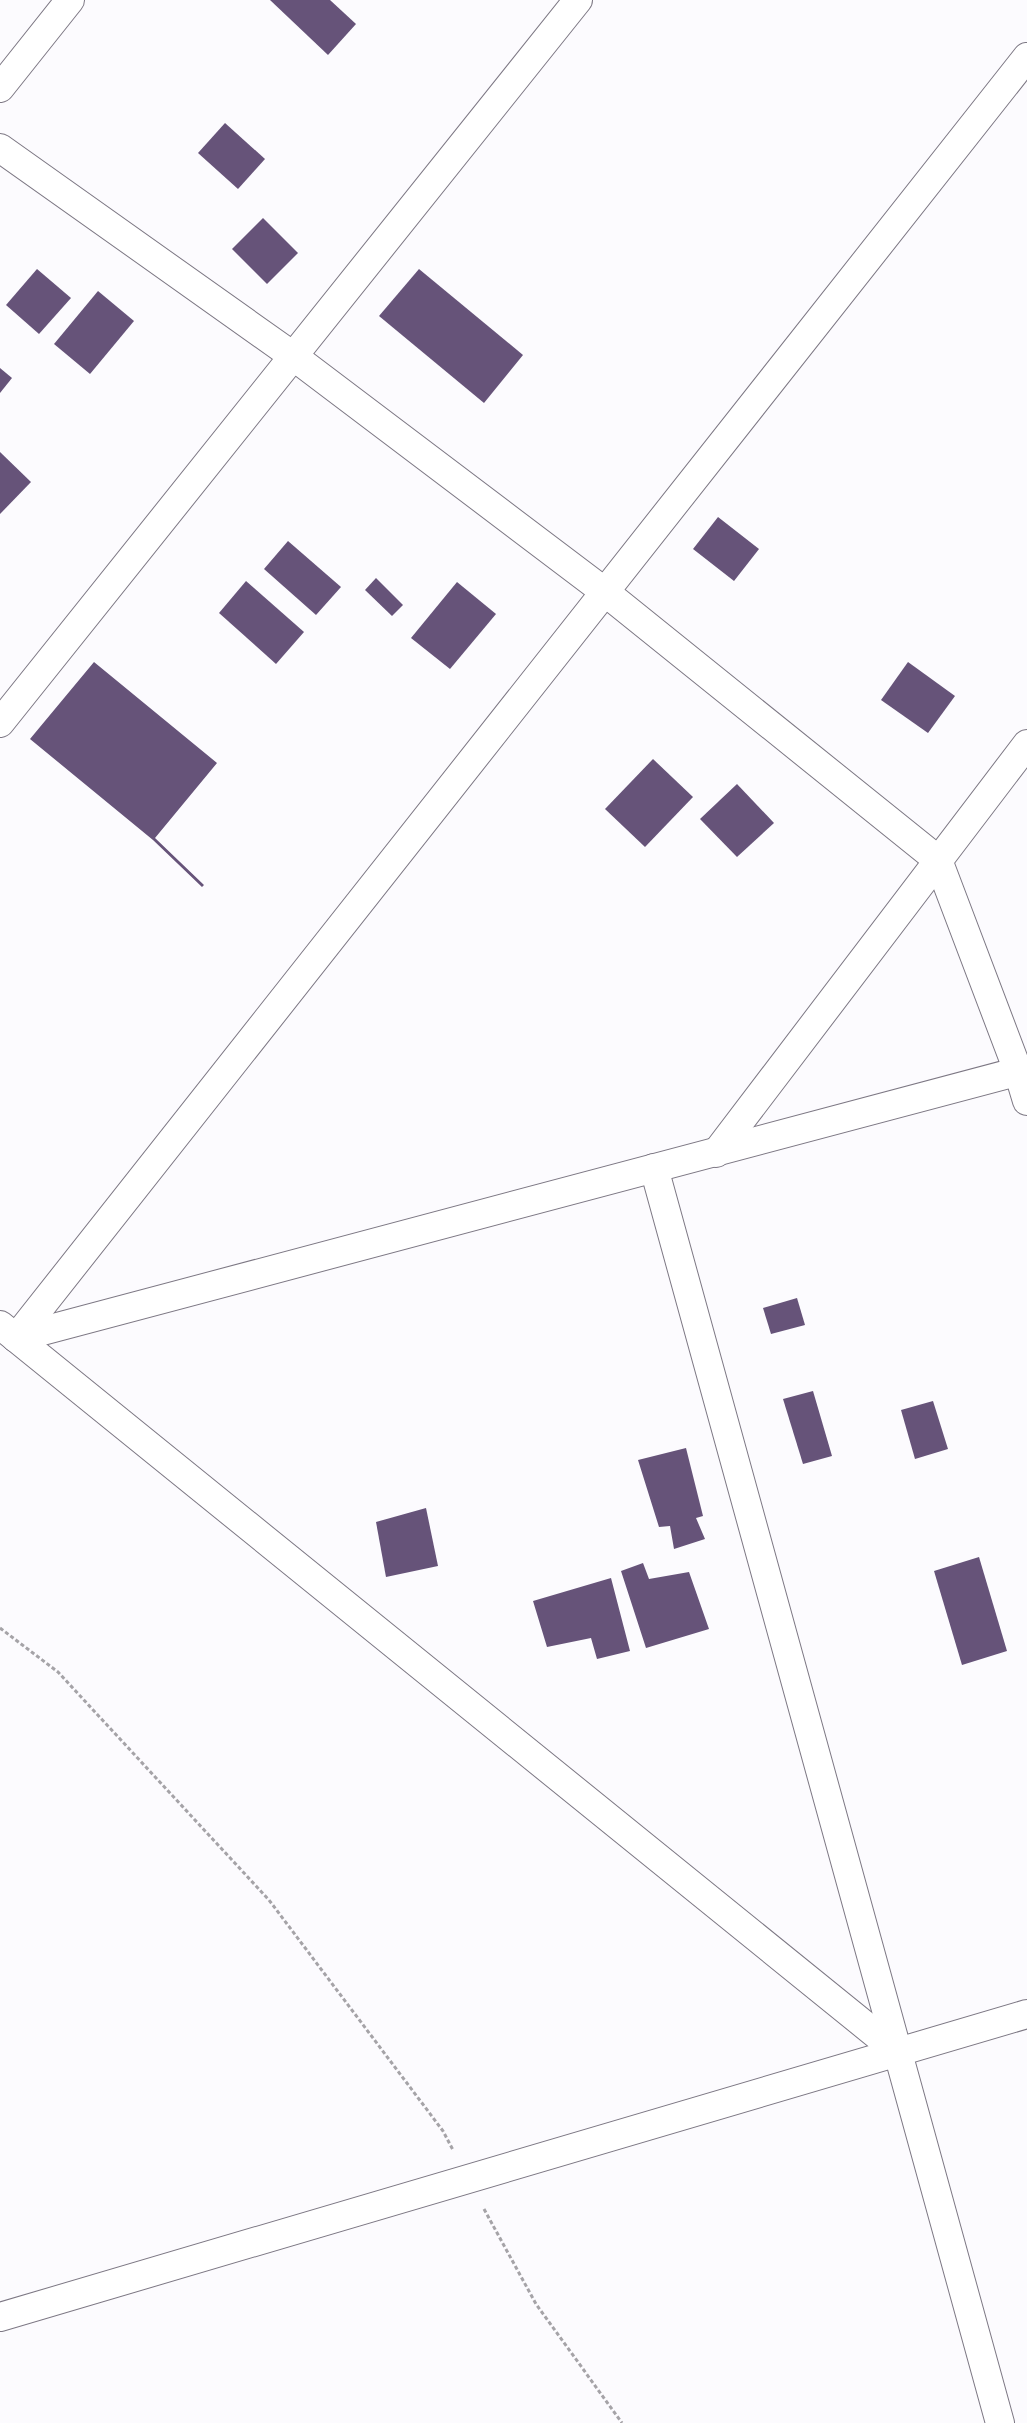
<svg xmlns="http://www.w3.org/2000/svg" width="1027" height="2423" font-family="'Golos Text',sans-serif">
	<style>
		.building { fill: #665379 }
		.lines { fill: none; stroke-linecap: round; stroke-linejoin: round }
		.minor-casing { stroke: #7d7884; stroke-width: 30 }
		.path { stroke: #a5a3a7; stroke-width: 3; stroke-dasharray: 4 2.5; stroke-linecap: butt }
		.minor { stroke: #fff; stroke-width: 28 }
	</style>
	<rect width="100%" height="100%" fill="#fcfbfe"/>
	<g class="building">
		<polygon points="270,0 330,0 356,24 328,55"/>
		<polygon points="225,123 265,159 238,189 198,153"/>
		<polygon points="263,218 298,253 267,284 232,249"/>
		<polygon points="37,269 71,298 39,334 6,305"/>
		<polygon points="419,269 523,355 484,403 379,316"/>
		<polygon points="98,291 134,321 90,374 54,344"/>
		<polygon points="0,368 12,378 0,393"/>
		<polygon points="0,452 31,482 0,514"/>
		<polygon points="718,517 759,549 734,581 693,549"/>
		<polygon points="288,541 341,587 316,615 264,569"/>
		<polygon points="376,578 403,605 392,616 365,590"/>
		<polygon points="246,581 304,632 276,664 219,613"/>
		<polygon points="457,582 496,614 450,669 411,638"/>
		<polygon points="94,662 217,763 155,838 204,885 202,887 153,840 30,739"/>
		<polygon points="908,662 955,696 928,733 881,700"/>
		<polygon points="653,759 693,797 645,847 605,809"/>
		<polygon points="737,784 774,823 737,857 700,819"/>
		<polygon points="797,1298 805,1325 771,1334 763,1308"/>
		<polygon points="813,1391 832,1456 803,1464 783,1399"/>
		<polygon points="933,1401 948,1449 915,1459 901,1410"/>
		<polygon points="686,1448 703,1516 696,1518 705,1539 674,1549 670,1526 659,1527 638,1460"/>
		<polygon points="426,1508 438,1566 386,1577 376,1522"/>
		<polygon points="979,1557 1007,1651 962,1665 934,1571"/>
		<polygon points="643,1563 649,1579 689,1572 709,1629 646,1648 621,1571"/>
		<polygon points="611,1578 630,1651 597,1659 591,1638 547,1647 533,1601"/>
	</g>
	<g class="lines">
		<g class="minor-casing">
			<g id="minor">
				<polyline points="0,88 70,0"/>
				<polyline points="0,148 293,356 605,592 938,860 1018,1071 1027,1101"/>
				<polyline points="0,723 578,0"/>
				<polyline points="716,1153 1027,744"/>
				<polyline points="654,1168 1000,2423"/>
				<polyline points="0,1325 898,2052"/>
				<polyline points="16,1338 1027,57"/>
				<polyline points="16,1338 1027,1069"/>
				<polyline points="0,2317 1027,2014"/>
			</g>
		</g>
		<g class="path">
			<polyline points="0,1628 58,1672 269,1900 443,2131 453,2150"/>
			<polyline points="484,2209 536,2304 622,2423"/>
		</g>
		<use href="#minor" class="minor"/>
	</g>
</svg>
